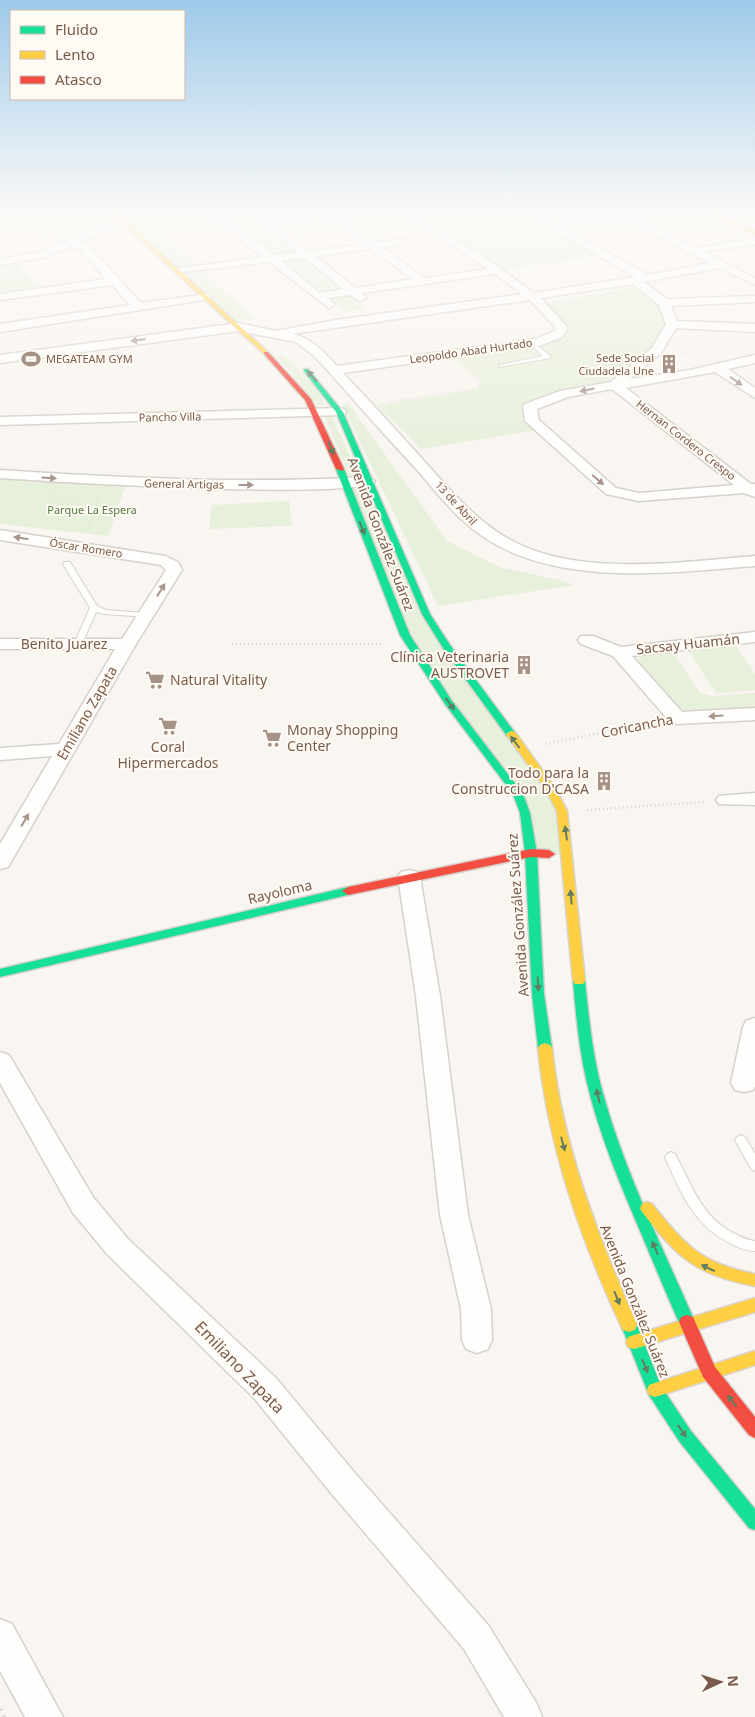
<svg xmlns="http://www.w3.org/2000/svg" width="755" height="1717" font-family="'Noto Sans',sans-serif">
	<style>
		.green { fill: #e7f0db }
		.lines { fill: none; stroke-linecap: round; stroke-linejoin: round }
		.lane-casing { stroke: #d7d1cb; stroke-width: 2 }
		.street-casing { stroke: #d7d1cb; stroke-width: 3 }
		.fast-casing { stroke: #d9d2cb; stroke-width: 3 }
		.slow-casing { stroke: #d9d2cb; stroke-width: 3 }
		.jam-casing { stroke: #d9d2cb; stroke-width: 3 }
		.path-far2 { stroke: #dcd5d0; stroke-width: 2; stroke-dasharray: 0.5 2; stroke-linecap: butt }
		.path-far1 { stroke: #dcd5d0; stroke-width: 2.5; stroke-dasharray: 1 3; stroke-linecap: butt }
		.path { stroke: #dcd5d0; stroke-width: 5; stroke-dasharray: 2 5.5; stroke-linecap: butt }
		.lane { fill: #fefefd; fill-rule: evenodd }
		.street { fill: #fefefd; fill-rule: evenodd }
		.fast { fill: #16e098; fill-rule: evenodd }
		.slow { fill: #ffcf43; fill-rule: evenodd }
		.jam { fill: #f24e42; fill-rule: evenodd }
		.oneway { fill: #a8958b }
		.oneway2 { fill: #617d60 }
		.labels { text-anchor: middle; stroke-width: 4; stroke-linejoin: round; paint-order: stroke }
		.far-street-label { font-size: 11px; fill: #7a5c4d; stroke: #fffaf3 }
		.far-poi-label { font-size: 11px; fill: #7a5c4d; stroke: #fffaf3; text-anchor: end }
		.far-park-label { font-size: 11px; fill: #537a41; stroke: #fffaf3 }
		.street-label { font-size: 14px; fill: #7a5c4d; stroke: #fffaf3 }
		.poi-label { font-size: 14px; fill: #7a5c4d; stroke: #fffaf3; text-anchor: end }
		.near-street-label { font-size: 16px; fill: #7a5c4d; stroke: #fffaf3 }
	</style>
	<rect width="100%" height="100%" fill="#f9f5f0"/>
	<g class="green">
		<polygon points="114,213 136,213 255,319 234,322"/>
		<polygon points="219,213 245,213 258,222 235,225"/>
		<polygon points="413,213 522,213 599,256 505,270"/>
		<polygon points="265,224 301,253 273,257 237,228"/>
		<polygon points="308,260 347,290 322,294 284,263"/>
		<polygon points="17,264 39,288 0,293 0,266"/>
		<path d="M 635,287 L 659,303 L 665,324 L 661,340 L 614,382 L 536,402 L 538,430 L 421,449 L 377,405 L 478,389 L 480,380 L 453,357 C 479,353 554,351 568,328 L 546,303 Z"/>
		<polygon points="349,294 366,308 345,312 328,297"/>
		<polygon points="284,355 314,386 325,404 319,406 277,356"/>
		<polygon points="348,403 447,541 502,568 560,580 574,585 438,606 342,404"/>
		<polygon points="324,416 332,416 360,478 352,481"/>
		<polygon points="0,479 125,487 108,536 0,524"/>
		<polygon points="368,481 426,614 550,788 568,855 531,853 525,813 427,670 345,483"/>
		<polygon points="289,501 292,526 209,529 212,505"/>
		<polygon points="735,645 755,674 755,690 716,693 688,650"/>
		<polygon points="673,652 700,693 711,696 755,693 755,708 697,714 687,713 677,706 638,660 641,654"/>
	</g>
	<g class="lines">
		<g class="lane-casing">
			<g id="lane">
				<polygon points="46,239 70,243 72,244 70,245 44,241"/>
				<polygon points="532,341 550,356 550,358 499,367 499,365 543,356 530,344 529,343"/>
				<polygon points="64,562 70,562 97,606 106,610 146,613 150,615 146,617 105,614 96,612 82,644 81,646 75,646 74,644 90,608 63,564"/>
				<polygon points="741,1135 745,1137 755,1154 755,1171 751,1169 735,1140 737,1137"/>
				<path d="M 671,1152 L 675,1154 C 693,1186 699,1214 733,1233 C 741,1237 747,1240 755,1241 L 755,1251 C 744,1251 735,1246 726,1241 C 693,1223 679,1190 665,1157 L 667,1154 Z"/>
			</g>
		</g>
		<g class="street-casing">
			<g id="street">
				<polygon points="132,213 146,213 141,216"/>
				<path d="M 209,213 L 220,213 L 274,255 L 298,252 L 263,226 L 253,226 L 252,224 L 257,221 L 247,213 L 258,213 L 267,220 L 323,213 L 351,213 L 338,217 L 374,242 L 410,239 L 410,243 L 382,247 L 425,278 L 488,269 L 399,213 L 411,213 L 493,263 L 534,293 L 635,277 L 524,213 L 536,213 L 556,224 L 615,215 L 614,213 L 626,213 L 696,248 L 755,238 L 755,244 L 705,252 L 755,278 L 755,285 L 719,268 L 644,282 L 667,299 L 755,296 L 755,302 L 671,306 L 677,321 L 755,324 L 755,332 L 676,328 L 661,353 L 630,379 L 690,370 L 755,355 L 755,363 L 728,369 L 755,388 L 755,398 L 715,372 L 626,388 L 751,484 L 755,484 L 755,497 L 744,493 L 639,501 L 606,494 L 525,421 L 523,407 L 525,404 L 560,391 L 611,382 L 652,348 L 666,324 L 659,305 L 633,284 L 541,298 L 568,328 L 562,337 L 542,345 L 343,373 C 371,402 398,432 425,462 C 449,489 472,516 502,535 C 571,579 677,562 755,556 L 755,566 C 662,573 536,591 461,519 C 446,505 432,487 418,471 C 388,439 359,406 330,373 L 313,355 L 296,342 L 239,331 L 0,363 L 0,355 L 239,323 L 276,331 L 336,320 L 522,294 L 495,274 L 362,293 L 366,298 L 360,301 L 350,295 L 328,298 L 335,305 L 329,308 L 269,262 L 176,273 L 175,271 L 180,268 L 262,257 ZM 327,218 L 363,244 L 310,251 L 275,225 ZM 624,219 L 709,263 L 648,275 L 564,228 ZM 370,249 L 413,279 L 355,288 L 316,256 ZM 305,258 L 343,289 L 320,293 L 281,261 ZM 530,300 L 556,328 L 554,331 L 536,339 L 337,366 C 324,352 312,338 292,334 ZM 612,389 L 734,485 L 639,493 L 616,488 L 539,420 L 537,409 L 568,397 Z"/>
				<polygon points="123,218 128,221 127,223 79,243 89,246 141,303 206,294 210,295 210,299 0,332 0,324 130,305 112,285 0,300 0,294 106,279 81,250 70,247 46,257 0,265 0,259 39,252"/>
				<polygon points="339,408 344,409 346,412 344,415 0,425 0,417"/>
				<path d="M 0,470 C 123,478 245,484 368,477 L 375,481 C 361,501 43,481 0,478 Z"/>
				<polygon points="0,530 165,556 178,562 182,570 136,644 11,862 8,867 0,869 0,844 52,756 0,760 0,748 59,744 115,649 0,649 0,639 122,639 166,570 161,565 0,540"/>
				<polygon points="755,632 755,642 632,656 682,712 755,708 755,720 677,724 670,722 613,656 581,644 578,640 581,636 593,636 621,647"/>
				<polygon points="755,793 755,805 719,804 716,800 719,796"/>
				<polygon points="409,870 417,872 420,877 440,996 468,1215 491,1309 492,1340 488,1349 477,1353 466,1349 462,1340 461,1309 440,1215 416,996 398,877 401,872"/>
				<polygon points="755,1018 755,1086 753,1090 744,1092 735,1090 731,1083 743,1027 746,1021"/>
				<polygon points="0,1052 9,1055 93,1197 128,1239 276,1378 353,1471 488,1625 537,1704 542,1717 504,1717 464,1649 331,1493 254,1398 108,1255 73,1213 0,1083"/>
				<polygon points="0,1619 12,1624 63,1717 25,1717 0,1671"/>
			</g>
		</g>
		<g class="fast-casing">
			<g id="fast">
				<polygon points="304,369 308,369 343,412 430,614 450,645 516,734 515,736 507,736 443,648 422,614 336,412 304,371"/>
				<polygon points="337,467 344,469 410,635 452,701 523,794 530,813 537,853 544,994 552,1048 550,1051 540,1051 538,1048 532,994 525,853 520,813 513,794 445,704 400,635 336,469"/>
				<polygon points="348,887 352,888 354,891 352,894 0,977 0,969"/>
				<path d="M 579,977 L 583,978 L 585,981 C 589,1020 593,1059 604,1097 C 626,1175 663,1248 695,1322 L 693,1327 L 687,1329 L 681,1327 C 667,1296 654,1264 641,1233 C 620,1184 599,1134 587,1083 C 579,1049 576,1015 573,981 L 575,978 Z"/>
				<polygon points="629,1318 635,1320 661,1386 691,1431 755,1509 755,1530 749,1528 679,1441 649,1395 621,1325 623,1320"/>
			</g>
		</g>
		<g class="slow-casing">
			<g id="slow">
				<polygon points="111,213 117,213 268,352 268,354 264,354"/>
				<polygon points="708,213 715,213 755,231 755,235"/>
				<polygon points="511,731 515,732 555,788 567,811 585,981 583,984 575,984 573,981 557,811 545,788 506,734"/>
				<path d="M 545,1043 L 550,1045 L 552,1048 C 562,1146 598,1235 637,1325 L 635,1330 L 629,1332 L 623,1330 C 581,1241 548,1146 538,1048 L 540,1045 Z"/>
				<path d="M 647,1202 L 652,1204 C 686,1246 700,1263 755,1274 L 755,1286 C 696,1275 678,1258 642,1212 L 640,1208 L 642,1204 Z"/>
				<polygon points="755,1298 755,1312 634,1349 628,1347 626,1342 628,1337 634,1335"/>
				<polygon points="755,1351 755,1365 655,1397 649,1395 647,1390 649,1385 655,1383"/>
			</g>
		</g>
		<g class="jam-casing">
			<g id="jam">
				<polygon points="264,352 268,352 311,399 344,469 343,471 336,469 305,400 264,354"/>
				<polygon points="531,849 549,850 555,854 549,858 531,857 348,895 342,891 348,887"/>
				<polygon points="687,1315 693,1317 715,1367 755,1417 755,1438 749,1435 703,1377 679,1322 681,1317"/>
			</g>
		</g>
		<g class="path-far2">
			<polyline points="561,350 589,373"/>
			<polyline points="675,353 691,355"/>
			<polyline points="466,369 479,380 477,388"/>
			<polyline points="388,402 477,388 515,397"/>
			<polyline points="51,495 94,511"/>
			<polyline points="88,531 99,497"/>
		</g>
		<g class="path-far1">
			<polyline points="232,644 384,644"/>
			<polyline points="546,744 655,722"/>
			<polyline points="587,810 705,802"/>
		</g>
		<polyline class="path" points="0,1709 4,1717"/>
		<use href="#lane" class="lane"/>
		<use href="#street" class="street"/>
		<use href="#fast" class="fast"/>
		<use href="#slow" class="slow"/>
		<use href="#jam" class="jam"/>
	</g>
	<defs><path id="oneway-solid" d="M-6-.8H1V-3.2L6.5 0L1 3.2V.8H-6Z" transform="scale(1.25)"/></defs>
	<g class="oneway">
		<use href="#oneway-solid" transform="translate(138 340) rotate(172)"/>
		<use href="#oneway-solid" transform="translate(736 381) rotate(35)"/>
		<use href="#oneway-solid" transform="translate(587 390) rotate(169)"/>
		<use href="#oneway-solid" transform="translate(49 478) rotate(4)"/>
		<use href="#oneway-solid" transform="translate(598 480) rotate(41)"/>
		<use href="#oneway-solid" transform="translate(246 485)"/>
		<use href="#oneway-solid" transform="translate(21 538) rotate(-171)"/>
		<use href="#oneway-solid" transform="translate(161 590) rotate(-58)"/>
		<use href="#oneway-solid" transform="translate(716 716) rotate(177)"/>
		<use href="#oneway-solid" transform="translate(25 820) rotate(-60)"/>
	</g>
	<g class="oneway2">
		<use href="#oneway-solid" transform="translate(312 376) rotate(-131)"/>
		<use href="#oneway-solid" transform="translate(331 448) rotate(68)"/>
		<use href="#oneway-solid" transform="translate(362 528) rotate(69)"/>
		<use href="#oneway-solid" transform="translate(450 704) rotate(54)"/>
		<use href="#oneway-solid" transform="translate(515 742) rotate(-127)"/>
		<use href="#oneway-solid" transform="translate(566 833) rotate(-98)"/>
		<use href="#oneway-solid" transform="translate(571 897) rotate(-95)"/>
		<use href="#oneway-solid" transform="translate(538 984) rotate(87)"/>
		<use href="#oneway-solid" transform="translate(598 1096) rotate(-103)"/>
		<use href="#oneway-solid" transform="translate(563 1144) rotate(75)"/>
		<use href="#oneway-solid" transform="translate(655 1248) rotate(-113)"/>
		<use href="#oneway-solid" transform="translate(708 1268) rotate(-155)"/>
		<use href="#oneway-solid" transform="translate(617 1298) rotate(68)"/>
		<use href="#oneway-solid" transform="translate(645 1366) rotate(67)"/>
		<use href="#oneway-solid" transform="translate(732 1401) rotate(-127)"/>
		<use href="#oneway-solid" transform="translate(682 1431) rotate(56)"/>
	</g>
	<linearGradient id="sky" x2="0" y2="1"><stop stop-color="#9ec9e9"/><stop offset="0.47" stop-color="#fcfaf8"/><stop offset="1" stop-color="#fcfaf8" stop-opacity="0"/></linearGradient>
	<rect width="755" height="453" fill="url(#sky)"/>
	<defs>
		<g id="stadium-bare" transform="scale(1.5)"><path d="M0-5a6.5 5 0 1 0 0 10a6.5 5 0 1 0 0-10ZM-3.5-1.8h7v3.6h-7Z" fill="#a69286" stroke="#fffaf3" stroke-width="2.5" paint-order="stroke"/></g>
		<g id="building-bare" transform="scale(1.5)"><path d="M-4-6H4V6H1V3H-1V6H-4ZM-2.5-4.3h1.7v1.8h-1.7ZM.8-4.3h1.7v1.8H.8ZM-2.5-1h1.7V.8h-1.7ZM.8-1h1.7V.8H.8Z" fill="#a69286" stroke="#fffaf3" stroke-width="2.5" paint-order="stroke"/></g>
		<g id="supermarket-bare" transform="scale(1.5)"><path d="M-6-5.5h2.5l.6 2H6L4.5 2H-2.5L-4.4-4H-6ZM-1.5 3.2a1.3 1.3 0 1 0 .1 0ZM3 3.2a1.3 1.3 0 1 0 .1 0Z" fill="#a69286" stroke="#fffaf3" stroke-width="2.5" paint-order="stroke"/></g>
	</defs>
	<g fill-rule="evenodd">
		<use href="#stadium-bare" x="31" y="359"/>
		<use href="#building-bare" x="669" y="364"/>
		<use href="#building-bare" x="524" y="665"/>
		<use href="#supermarket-bare" x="155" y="680"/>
		<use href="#supermarket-bare" x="168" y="726"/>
		<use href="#supermarket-bare" x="272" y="738"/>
		<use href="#building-bare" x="604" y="781"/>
	</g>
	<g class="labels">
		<g class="far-street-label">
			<text transform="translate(471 351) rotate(-8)" y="4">Leopoldo Abad Hurtado</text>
			<text transform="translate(170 417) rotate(-1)" y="4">Pancho Villa</text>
			<text transform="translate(686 440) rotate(38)" y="4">Hernan Cordero Crespo</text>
			<text transform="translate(184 484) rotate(1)" y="4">General Artigas</text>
			<text transform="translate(456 503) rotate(47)" y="4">13 de Abril</text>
			<text transform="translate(86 548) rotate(9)" y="4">Óscar Romero</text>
		</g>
		<g class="far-poi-label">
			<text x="654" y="362">Sede Social<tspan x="654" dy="13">Ciudadela Une</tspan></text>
			<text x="46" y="363" text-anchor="start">MEGATEAM GYM</text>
		</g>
		<g class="far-park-label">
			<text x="92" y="514">Parque La Espera</text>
		</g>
		<g class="street-label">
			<text transform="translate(381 534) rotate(69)" y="5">Avenida González Suárez</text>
			<text x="64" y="649">Benito Juarez</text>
			<text transform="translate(688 644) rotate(-6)" y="5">Sacsay Huamán</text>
			<text transform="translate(87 713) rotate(-60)" y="5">Emiliano Zapata</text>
			<text transform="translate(637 726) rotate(-11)" y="5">Coricancha</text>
			<text transform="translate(280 892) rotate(-13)" y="5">Rayoloma</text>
			<text transform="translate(518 915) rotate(-94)" y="5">Avenida González Suárez</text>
			<text transform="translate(635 1301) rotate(68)" y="5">Avenida González Suárez</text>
		</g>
		<g class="poi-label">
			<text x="509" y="662">Clínica Veterinaria<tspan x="509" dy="16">AUSTROVET</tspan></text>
			<text x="170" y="685" text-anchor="start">Natural Vitality</text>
			<text x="287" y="735" text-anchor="start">Monay Shopping<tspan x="287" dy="16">Center</tspan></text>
			<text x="168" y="752" text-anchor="middle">Coral<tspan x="168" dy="16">Hipermercados</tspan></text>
			<text x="589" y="778">Todo para la<tspan x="589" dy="16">Construccion D'CASA</tspan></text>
		</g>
		<g class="near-street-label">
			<text transform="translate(240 1367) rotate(46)" y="6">Emiliano Zapata</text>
		</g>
	</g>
	<rect x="10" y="10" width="175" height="90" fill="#fffaf3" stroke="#cabbb1"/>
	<rect x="20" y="26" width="25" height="8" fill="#16e098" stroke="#cabbb1"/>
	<text x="55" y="35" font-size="15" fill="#7a5c4d">Fluido</text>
	<rect x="20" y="51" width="25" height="8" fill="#ffcf43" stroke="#cabbb1"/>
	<text x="55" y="60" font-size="15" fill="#7a5c4d">Lento</text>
	<rect x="20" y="76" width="25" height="8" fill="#f24e42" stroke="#cabbb1"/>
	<text x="55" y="85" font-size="15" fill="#7a5c4d">Atasco</text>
	<g transform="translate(720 1682) rotate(86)" stroke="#fffaf3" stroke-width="4" paint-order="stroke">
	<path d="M0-4L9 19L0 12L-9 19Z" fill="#7a5c4d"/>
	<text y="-8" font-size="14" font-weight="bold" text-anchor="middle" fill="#7a5c4d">N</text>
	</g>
</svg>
